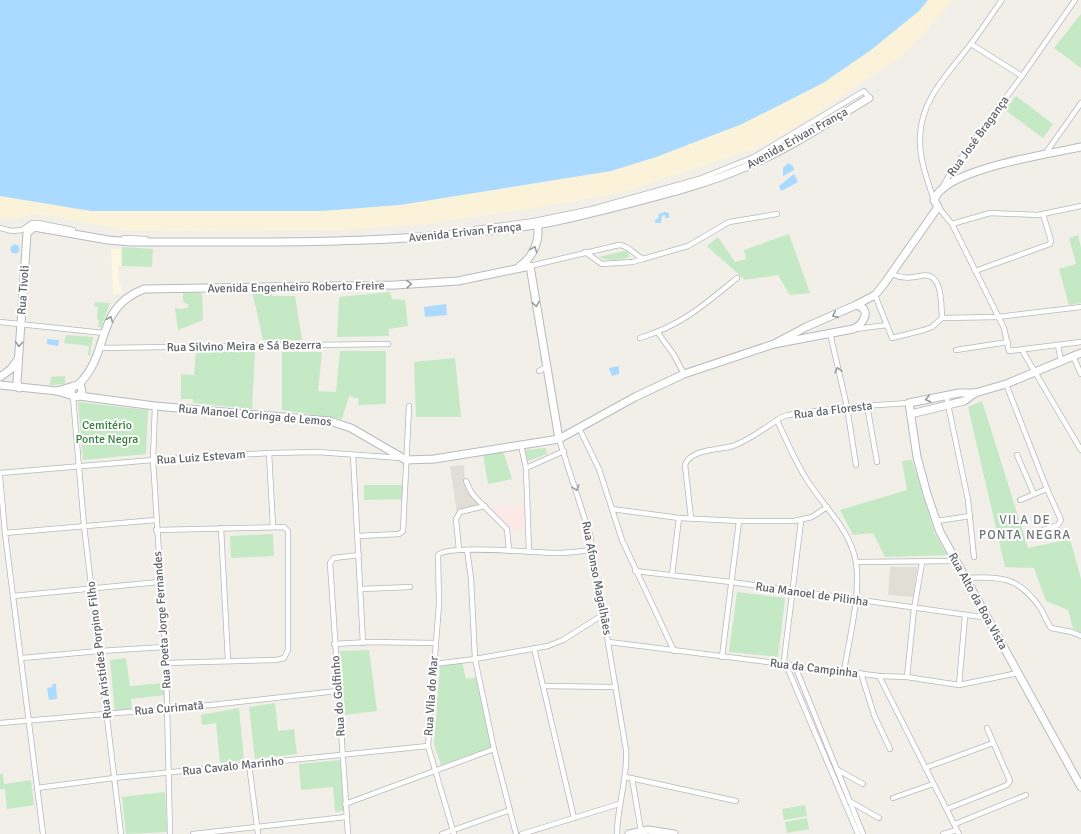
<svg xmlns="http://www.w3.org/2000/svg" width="1081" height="834" font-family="Signika,sans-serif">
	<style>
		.commercial { fill: #fef7e0 }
		.education { fill: #e1ded6 }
		.medical { fill: #fce8e6 }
		.green { fill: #c5e8c5 }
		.sand { fill: #fbf3d9 }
		.water { fill: #aadaff }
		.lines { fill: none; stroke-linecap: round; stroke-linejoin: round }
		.street-casing { stroke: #b5b8bc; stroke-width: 6 }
		.secondary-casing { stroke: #b6babf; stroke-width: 9 }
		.street { stroke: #fff; stroke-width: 4.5 }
		.secondary { stroke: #fff; stroke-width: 7 }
		.oneway { stroke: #979a9d }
		.labels { text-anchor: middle; stroke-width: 4; stroke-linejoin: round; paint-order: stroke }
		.street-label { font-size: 12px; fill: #5f6368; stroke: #fff }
		.park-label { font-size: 12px; fill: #348238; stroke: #fff }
		.neighbourhood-label { font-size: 13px; letter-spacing: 1px; fill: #70757a; stroke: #fff }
	</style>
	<rect width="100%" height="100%" fill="#f1efe8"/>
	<polygon class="commercial" points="111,249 120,249 121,265 118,266 119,285 121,285 122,293 113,294"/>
	<g class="education">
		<polygon points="464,465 465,488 482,505 457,513 450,466"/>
		<polygon points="890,567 917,567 914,597 888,595"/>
	</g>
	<polygon class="medical" points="525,506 524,529 513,530 490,508"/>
	<g class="green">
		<polygon points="1081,14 1081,68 1054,48"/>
		<polygon points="1016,96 1053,124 1043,138 1005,110"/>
		<polygon points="789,234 810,293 790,295 778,275 745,280 707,246 718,237 735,262 746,259 744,250"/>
		<polygon points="1078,235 1081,248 1081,303 1069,305 1059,269 1076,264 1069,238"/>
		<polygon points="122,247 153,249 152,267 122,266"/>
		<path d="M 624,251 L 628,251 L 629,257 C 621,261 605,261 599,257 Z"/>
		<polygon points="252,291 272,292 272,296 295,296 302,340 263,340"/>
		<polygon points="390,292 392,299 405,300 408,326 389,329 389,336 337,337 339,297"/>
		<polygon points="183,293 202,293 203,320 178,330 175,308 181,309 189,307 188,304 183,302"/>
		<polygon points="95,302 110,303 101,327 98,327 99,320 97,319 98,307 94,306"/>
		<polygon points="66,335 93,337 90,356 88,355 89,346 64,343"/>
		<polygon points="340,351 386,351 386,404 358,405 359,399 349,396 342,419 282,410 282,352 322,352 318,391 336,392"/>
		<polygon points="196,352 255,352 252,409 193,403 193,399 181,399 181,374 194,375"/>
		<polygon points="455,358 461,417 416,417 414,362"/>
		<polygon points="65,376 65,384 50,385 51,377"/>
		<polygon points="982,401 1028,548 1070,539 1081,579 1081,633 1073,628 1068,610 1046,601 1034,568 1005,567 968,407"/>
		<polygon points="78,402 148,410 146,454 83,460"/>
		<polygon points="546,448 547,454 528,461 525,450"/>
		<polygon points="503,451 512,479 488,484 483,454"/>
		<polygon points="912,460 935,534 947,555 885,557 873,533 853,535 840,510 907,490 902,461"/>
		<polygon points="364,485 403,485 404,499 364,500"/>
		<polygon points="273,534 274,556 231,558 230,536"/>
		<polygon points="737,592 785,598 778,657 729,652"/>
		<polygon points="369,650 377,711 345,715 340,651"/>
		<polygon points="126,658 130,686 163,683 165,695 131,699 132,711 115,713 110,660"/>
		<polygon points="462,662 466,679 478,677 492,747 441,765 434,744 440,666"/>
		<polygon points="275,703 278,731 294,729 297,754 255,759 249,707"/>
		<polygon points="239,708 244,760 220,763 216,723 202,725 201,715"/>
		<polygon points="340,760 344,811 335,812 333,787 301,790 299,764"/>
		<polygon points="0,774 3,774 4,784 31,780 34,805 7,809 5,789 0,789"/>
		<polygon points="165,792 167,832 126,834 122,797"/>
		<polygon points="805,805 807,816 784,820 782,809"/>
		<polygon points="807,818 809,829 787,833 785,822"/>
	</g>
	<polygon class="sand" points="928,0 954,0 908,51 816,114 775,139 751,150 627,191 537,208 425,224 343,230 129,231 45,215 32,214 18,219 0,218 0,196 479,193 611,171 656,157 742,124 823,83 871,50 919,11"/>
	<g class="water">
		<polygon points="0,0 928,0 919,11 871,50 823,83 742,124 656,157 611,171 400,205 321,211 91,211 0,196"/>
		<polygon points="788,163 793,166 794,170 783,176 783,168"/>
		<polygon points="794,174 798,182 781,191 779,186"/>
		<polygon points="665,212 669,213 669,218 665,218 665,215 664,215 662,216 661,223 655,223 655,220 659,218 658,214"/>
		<circle cx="15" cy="249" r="4.5"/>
		<polygon points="446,304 447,315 425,317 424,307"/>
		<polygon points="47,339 59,340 58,346 47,344"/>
		<polygon points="619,366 619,374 612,376 609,368"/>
		<polygon points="52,684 56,684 57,699 49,700 47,688 53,687"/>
	</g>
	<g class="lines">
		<g class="street-casing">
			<g id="street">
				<polyline points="971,44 1022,76"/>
				<polyline points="1045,154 1081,103"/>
				<polyline points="942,188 952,170 1022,76 1075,0"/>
				<path d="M 934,200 C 927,180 919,158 920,137 C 921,99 948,74 970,45 C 981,31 991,15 1002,0"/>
				<polyline points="938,207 952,224 1004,328 1009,351 1081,342"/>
				<polyline points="952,224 990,213 1038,215 1081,206"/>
				<polyline points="0,228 12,231 22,230 32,223 38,223 73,230"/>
				<polyline points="475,229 534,221 592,209 699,179 754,157 864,91 869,98"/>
				<polyline points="124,238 146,239"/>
				<polyline points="585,252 602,264 633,262 643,259"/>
				<path d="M 530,266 L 619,245 C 628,245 635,255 643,259 L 688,246 L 729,222 L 777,214"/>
				<polyline points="975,271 1050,244 1051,241 1043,214"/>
				<path d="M 892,274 C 902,279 910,278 920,276 C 943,270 941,303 942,318"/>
				<polyline points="875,295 892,338 924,330 932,327 942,318 998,317 1081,307"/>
				<polyline points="0,322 104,333"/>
				<polyline points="855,329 887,325"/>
				<polyline points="658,333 674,355 684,374"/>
				<polyline points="830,333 847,407 856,465"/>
				<path d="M 640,338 C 682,325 704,305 737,278"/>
				<polyline points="1058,345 1061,361"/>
				<polyline points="100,348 388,344"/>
				<polyline points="956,350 1008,342"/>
				<polyline points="1022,350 1081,450"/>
				<polyline points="1073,356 1081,374"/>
				<polyline points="539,371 546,367"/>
				<polyline points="1006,384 1047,489 1061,520 1058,525 1032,534"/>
				<polyline points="946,395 968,500 974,557"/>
				<polyline points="73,397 84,526 121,834"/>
				<polyline points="867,405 877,462"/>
				<polyline points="155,406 153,460 166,663 170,834"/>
				<path d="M 777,420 C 786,440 795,461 807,480 C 824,507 851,530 856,563 C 861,593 849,640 844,671"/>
				<polyline points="579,428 599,469 622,540 674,651"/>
				<path d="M 559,439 L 590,535 L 626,750 C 628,780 617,805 617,834"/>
				<polyline points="521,445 526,468 529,552"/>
				<polyline points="269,453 273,527"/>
				<polyline points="353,455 363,643"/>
				<polyline points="1017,455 1034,494"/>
				<polyline points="526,468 564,451"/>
				<polyline points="0,473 153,460 269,453 317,452 401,458"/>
				<polyline points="0,476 5,533 43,834"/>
				<polyline points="466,481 470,490 474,496 507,529 509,551"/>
				<polyline points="1020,500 1047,489"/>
				<polyline points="612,509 679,518 739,521 794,521 812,517 827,507"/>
				<path d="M 691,518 L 685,465 C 690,449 719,450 733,446 C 750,440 766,427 782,417 L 788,415 L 847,407 L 909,403"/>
				<polyline points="801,521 784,660 858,834"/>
				<polyline points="937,521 970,516"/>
				<polyline points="221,528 228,661"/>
				<polyline points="156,530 284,527 288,531 288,650 284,658 276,660 166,663"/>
				<polyline points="5,533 156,520"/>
				<polyline points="358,536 399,534 403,531 409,406"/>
				<polyline points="459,550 456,519 460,512 485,506"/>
				<polyline points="467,550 471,578 475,659 494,749 516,834"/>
				<polyline points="856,562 955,561"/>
				<polyline points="635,571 731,582 989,618"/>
				<polyline points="672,575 679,518"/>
				<path d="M 965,578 C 999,577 1016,575 1039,606 C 1044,613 1046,621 1051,628 L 1072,632 L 1081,636"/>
				<polyline points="361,589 410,587"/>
				<polyline points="13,596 159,582"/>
				<polyline points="609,642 879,676 907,677 959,685 1018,673"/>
				<polyline points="334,644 369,642 435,643"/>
				<polyline points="534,648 574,818"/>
				<polyline points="722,657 739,521"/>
				<polyline points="22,658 99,651 165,647"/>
				<polyline points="434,664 475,659 548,646 563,640 604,614"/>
				<polyline points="795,666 863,834"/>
				<polyline points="861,673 874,715 890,749"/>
				<polyline points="879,676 959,834"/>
				<polyline points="907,677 914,609 922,563"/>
				<polyline points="959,685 965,616"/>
				<polyline points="543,686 616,687"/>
				<polyline points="0,723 211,705 337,691"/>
				<polyline points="249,764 258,834"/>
				<polyline points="925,768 993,743"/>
				<polyline points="838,770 863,784"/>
				<polyline points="626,777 736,801"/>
				<polyline points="632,778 641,831"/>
				<polyline points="37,788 114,778 428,746"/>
				<polyline points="893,798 933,784"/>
				<polyline points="851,802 879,818"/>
				<polyline points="345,804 494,749"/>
				<polyline points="947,809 1007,785 1010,781 987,728"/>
				<polyline points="955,824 1026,795"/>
				<polyline points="193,834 346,817"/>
				<polyline points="348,834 330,563 334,558 359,555"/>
				<polyline points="442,834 510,810"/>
				<path d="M 454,834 L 428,746 L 439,604 L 438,555 C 448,544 536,553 556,553 C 568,553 581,551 593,550"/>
				<polyline points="522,834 619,804"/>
				<polyline points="943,834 957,830"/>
			</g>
		</g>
		<g class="secondary-casing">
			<g id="secondary">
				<path d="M 520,266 C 533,257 541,240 537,224"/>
				<path d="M 856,305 L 875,295 L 884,284 L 938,207 L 934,200 C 936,196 938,192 941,190 C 964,167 1048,154 1081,147"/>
				<polyline points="1081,353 1006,384 975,393 959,393 909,403 917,457 927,494 940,532 1081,787"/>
				<polyline points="0,377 11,369 18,359"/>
				<polyline points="0,385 57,391 74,386"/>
				<path d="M 78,385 C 112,352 93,309 144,289 L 395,285 L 458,281 L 530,266 L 559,439"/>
				<path d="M 19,388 L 17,382 L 27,233 L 34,227 L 108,240 L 131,242 C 268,242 405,245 541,224 C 567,220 594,212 620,206 C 663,195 707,184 748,166 C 790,148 829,122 869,98"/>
				<polyline points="57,391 77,397 82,393 81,387 78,385 74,386 71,390 71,395"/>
				<path d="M 79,396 L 155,406 L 330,421 L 351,428 L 406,460 L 434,459 L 559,439 L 635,397 L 684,374 L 774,344 L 806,327 L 856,305 C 873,309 863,325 853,329 L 774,344"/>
				<polyline points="911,414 964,401 975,393"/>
				<polyline points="629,834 648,830 674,834"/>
			</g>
		</g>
		<use href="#street" class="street"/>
		<use href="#secondary" class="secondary"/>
	</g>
	<defs><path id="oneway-chevron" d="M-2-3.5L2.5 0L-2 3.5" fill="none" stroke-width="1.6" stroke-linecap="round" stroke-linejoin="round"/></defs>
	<g class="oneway">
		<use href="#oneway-chevron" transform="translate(534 249) rotate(-69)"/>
		<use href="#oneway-chevron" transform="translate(409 284) rotate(-4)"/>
		<use href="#oneway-chevron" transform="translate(536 304) rotate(81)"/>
		<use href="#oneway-chevron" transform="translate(835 315) rotate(156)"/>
		<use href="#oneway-chevron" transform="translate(110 319) rotate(-67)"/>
		<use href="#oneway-chevron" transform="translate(19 344) rotate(93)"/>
		<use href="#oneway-chevron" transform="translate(838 370) rotate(-103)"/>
		<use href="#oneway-chevron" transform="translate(928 399) rotate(169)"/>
		<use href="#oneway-chevron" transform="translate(576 488) rotate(72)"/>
	</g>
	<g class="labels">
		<g class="street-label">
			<text transform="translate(978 136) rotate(-54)" y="4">Rua José Bragança</text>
			<text transform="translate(797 138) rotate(-29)" y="4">Avenida Erivan França</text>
			<text transform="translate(465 232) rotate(-6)" y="4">Avenida Erivan França</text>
			<text transform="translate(296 287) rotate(-1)" y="4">Avenida Engenheiro Roberto Freire</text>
			<text transform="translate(23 290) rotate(-86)" y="4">Rua Tivoli</text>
			<text transform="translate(244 346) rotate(-1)" y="4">Rua Silvino Meira e Sá Bezerra</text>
			<text transform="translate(833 410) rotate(-7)" y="4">Rua da Floresta</text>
			<text transform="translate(255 415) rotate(5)" y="4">Rua Manoel Coringa de Lemos</text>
			<text transform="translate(201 457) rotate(-4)" y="4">Rua Luiz Estevam</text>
			<text transform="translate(597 578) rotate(79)" y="4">Rua Afonso Magalhães</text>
			<text transform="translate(812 594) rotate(8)" y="4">Rua Manoel de Pilinha</text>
			<text transform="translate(978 601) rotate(61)" y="4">Rua Alto da Boa Vista</text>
			<text transform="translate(162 620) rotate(-94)" y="4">Rua Poeta Jorge Fernandes</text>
			<text transform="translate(99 650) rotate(-97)" y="4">Rua Aristides Porpino Filho</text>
			<text transform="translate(814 668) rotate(7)" y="4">Rua da Campinha</text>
			<text transform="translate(338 696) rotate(-94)" y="4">Rua do Golfinho</text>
			<text transform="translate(431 696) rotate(-86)" y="4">Rua Vila do Mar</text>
			<text transform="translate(169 708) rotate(-5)" y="4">Rua Curimatã</text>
			<text transform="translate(233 766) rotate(-6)" y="4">Rua Cavalo Marinho</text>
		</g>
		<g class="park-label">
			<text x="107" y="429">Cemitério<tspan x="107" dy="14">Ponte Negra</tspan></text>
		</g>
		<g class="neighbourhood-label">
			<text x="1025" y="524">VILA DE<tspan x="1025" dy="15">PONTA NEGRA</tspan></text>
		</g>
	</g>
</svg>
